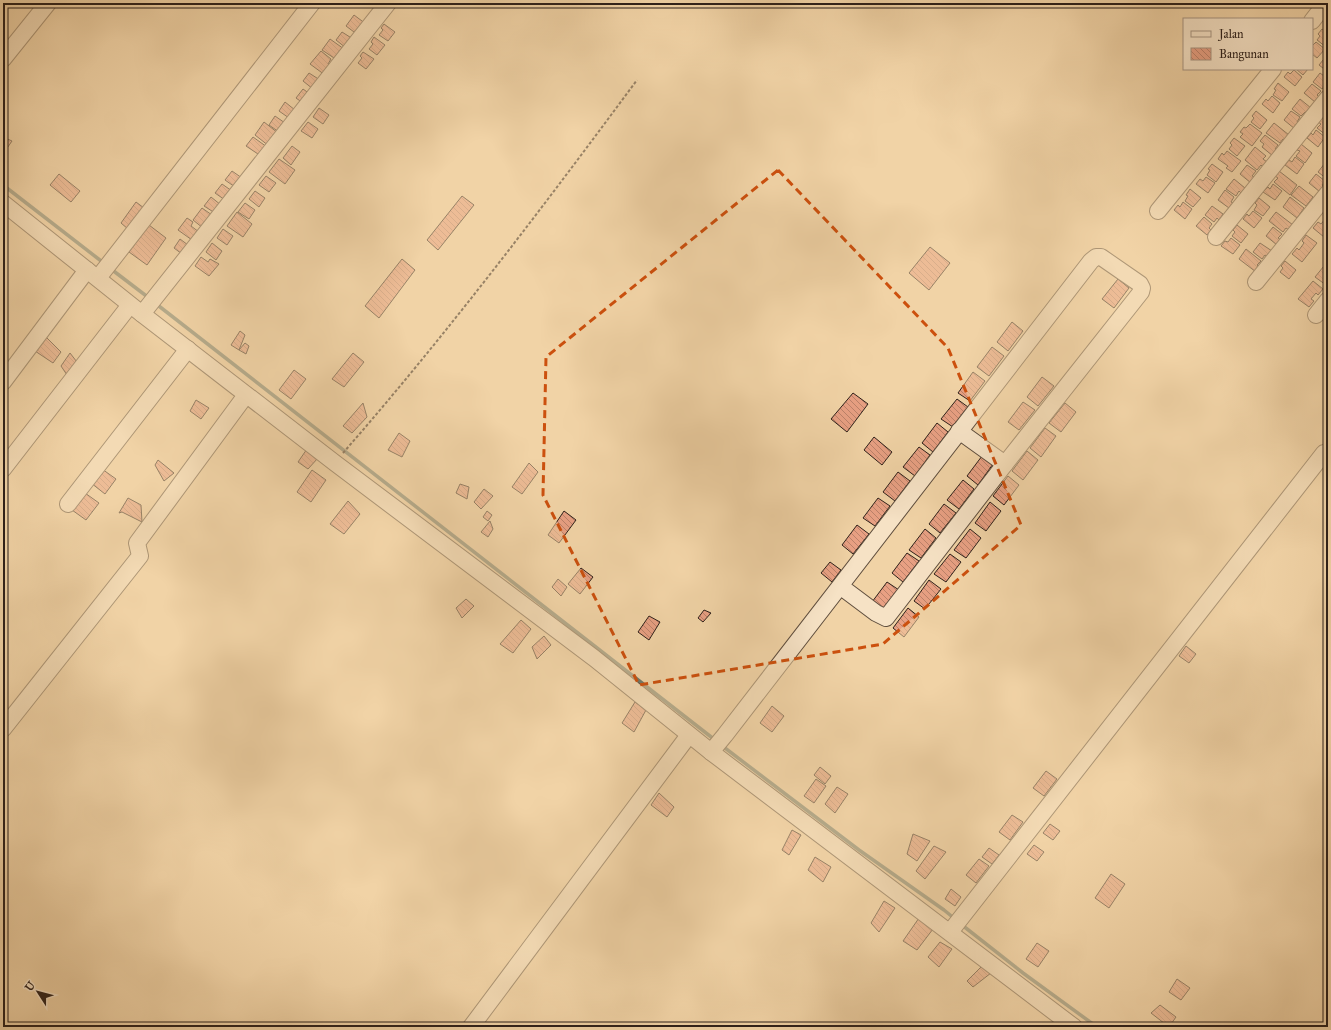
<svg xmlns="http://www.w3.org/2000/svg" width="1331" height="1030" font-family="'IM FELL Great Primer',serif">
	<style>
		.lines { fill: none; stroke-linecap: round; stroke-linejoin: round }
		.stream { stroke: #6f7b6c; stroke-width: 3.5 }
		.building { fill: url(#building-back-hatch); stroke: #2d201a }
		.minor-casing { stroke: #5e4d3d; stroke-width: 18 }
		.path { stroke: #2d201a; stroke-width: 2; stroke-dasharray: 3 2; stroke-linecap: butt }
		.minor { stroke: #f6e2c5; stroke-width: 16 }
		.marked { fill: none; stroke: #cc500e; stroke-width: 3; stroke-dasharray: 8 5; stroke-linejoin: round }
	</style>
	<defs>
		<pattern id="building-back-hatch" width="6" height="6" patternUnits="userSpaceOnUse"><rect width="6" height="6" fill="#e8a083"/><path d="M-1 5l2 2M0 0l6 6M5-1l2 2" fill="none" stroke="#bc826a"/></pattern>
	</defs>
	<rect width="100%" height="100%" fill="#f1d3a6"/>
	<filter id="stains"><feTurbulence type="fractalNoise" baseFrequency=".005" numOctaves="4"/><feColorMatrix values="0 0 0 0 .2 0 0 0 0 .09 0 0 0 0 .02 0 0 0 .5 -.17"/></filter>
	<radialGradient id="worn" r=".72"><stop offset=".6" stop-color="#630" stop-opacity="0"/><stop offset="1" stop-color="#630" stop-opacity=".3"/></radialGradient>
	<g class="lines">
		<g class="stream">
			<polyline points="3,185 105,264"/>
			<polyline points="111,269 149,298"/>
			<polyline points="155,303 715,740"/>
			<polyline points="721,745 859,850 944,910 955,919"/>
			<polyline points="962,925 1023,973 1097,1027"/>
		</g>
	</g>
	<g class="building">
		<polygon points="354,15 366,24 358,35 346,26"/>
		<polygon points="384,24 395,32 388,41 379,35 383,30 381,28"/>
		<polygon points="1322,29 1328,33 1328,44 1326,47 1317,40 1320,36 1318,34"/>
		<polygon points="342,32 353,39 346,48 336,40"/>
		<polygon points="374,37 385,45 377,55 369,49 373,44 371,42"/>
		<polygon points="330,39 344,49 337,60 322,50"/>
		<polygon points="1316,42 1325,49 1317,58 1312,54 1312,46"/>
		<polygon points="321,51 331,59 328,64 331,67 325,75 310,64"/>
		<polygon points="363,52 374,59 366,69 358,63 362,58 360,56"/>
		<polygon points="1328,54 1328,72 1319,65"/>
		<polygon points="1296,69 1308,69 1303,75"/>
		<polygon points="1294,70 1302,77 1295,86 1284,77 1288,72 1290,74"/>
		<polygon points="309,73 320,80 313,89 303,81"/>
		<polygon points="1320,73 1328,79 1328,86 1325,85 1322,89 1313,82"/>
		<polygon points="1278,83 1289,92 1282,101 1273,95 1276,90 1274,89"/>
		<polygon points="1312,84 1321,91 1317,95 1319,97 1315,102 1304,93"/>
		<polygon points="303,89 310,94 303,103 296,98"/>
		<polygon points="1272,96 1280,103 1273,113 1262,104 1266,99 1268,101"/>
		<polygon points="1300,99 1311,108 1307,113 1305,112 1301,116 1292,109"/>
		<polygon points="285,102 295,110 289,118 279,111"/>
		<polygon points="319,108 329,115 323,124 313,117"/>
		<polygon points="1256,111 1267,120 1260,129 1251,122 1254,118 1252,116"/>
		<polygon points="1291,111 1300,117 1297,122 1299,124 1295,129 1284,120"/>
		<polygon points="275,116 285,123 279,132 269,125"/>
		<polygon points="1322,117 1328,122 1328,133 1326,135 1317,128 1321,124 1318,122"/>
		<polygon points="264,122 278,133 269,146 255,135"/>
		<polygon points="308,122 318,129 312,138 301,131"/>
		<polygon points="1274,123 1289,135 1285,140 1283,139 1280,143 1266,133"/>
		<polygon points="1250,124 1262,133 1252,146 1240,137 1243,134 1240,132 1244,127 1246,128"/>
		<polygon points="1316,130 1325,137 1318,147 1307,138 1311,133 1313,135"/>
		<polygon points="1265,135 1278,145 1275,149 1277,151 1273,156 1262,147 1264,144 1260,141"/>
		<polygon points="3,137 12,141 3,154"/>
		<polygon points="253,137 267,147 261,156 246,146"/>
		<polygon points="1234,138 1245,146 1237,156 1229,149 1232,145 1230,143"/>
		<polygon points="1301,144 1312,153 1305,163 1296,156 1300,151 1297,150"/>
		<polygon points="292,146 300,152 291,165 283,158"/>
		<polygon points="1255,147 1266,156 1263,159 1267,162 1263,167 1261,165 1257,170 1245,160"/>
		<polygon points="1227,151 1241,161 1232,172 1226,168 1228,166 1218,159 1222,153 1224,155"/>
		<polygon points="1295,157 1304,164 1297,174 1285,165 1289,160 1292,162"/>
		<polygon points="279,159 295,170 285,184 269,172"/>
		<polygon points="1325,163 1328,165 1328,177 1327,179 1318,172"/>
		<polygon points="1212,164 1223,172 1216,182 1207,175 1210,170 1208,169"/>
		<polygon points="1247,165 1256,171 1252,176 1255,177 1251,183 1240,174"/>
		<polygon points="232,171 242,178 235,187 225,180"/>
		<polygon points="1279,171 1297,185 1290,195 1274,182 1278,178 1275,176"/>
		<polygon points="59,174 80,191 71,202 50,185"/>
		<polygon points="1316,174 1325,181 1322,185 1324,187 1320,192 1309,183"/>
		<polygon points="266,176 276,183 269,192 259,185"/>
		<polygon points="1206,177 1215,183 1208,193 1196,184 1200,179 1203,181"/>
		<polygon points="1234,179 1245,188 1241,193 1239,191 1236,196 1226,189"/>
		<polygon points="222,184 232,191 225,200 215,193"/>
		<polygon points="1273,184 1282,191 1275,200 1263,192 1268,187 1270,189"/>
		<polygon points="1299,186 1313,197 1306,206 1291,195"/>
		<polygon points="1190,189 1201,198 1193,207 1185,201 1188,196 1186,195"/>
		<polygon points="1225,190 1234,197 1231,202 1233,203 1229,208 1218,200"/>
		<polygon points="255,191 265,198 259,207 249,199"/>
		<polygon points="462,196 474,205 438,250 427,240"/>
		<polygon points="211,197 221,205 215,213 204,206"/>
		<polygon points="1290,197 1304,208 1297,218 1283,207"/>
		<polygon points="1259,198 1270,207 1263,216 1254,210 1257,205 1255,203"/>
		<polygon points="136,202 144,208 128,229 121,223"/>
		<polygon points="1183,202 1192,209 1185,219 1174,210 1178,205 1180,207"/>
		<polygon points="245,203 255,210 249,219 238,212"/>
		<polygon points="1212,206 1223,214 1219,220 1217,218 1214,222 1205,215"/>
		<polygon points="202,208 212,215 203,228 193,220"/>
		<polygon points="1328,210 1328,231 1324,237 1313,228 1318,222 1321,224 1326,218 1323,216"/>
		<polygon points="1253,211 1262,218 1254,228 1243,219 1247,214 1249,216"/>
		<polygon points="237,212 252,224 243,237 227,226"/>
		<polygon points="1276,212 1293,225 1289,230 1286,228 1283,232 1269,221"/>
		<polygon points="1204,217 1212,224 1209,228 1211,230 1207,235 1196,226"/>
		<polygon points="187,218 193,222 191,226 199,232 192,240 178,230"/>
		<polygon points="149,225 166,238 147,265 129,252"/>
		<polygon points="1237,225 1248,234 1241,243 1232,236 1235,232 1233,230"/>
		<polygon points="1273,227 1282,234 1278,238 1281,240 1277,245 1266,236"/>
		<polygon points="223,229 233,236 227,245 217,238"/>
		<polygon points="1306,235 1317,243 1302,262 1292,254 1297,248 1299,250 1304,243 1302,241"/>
		<polygon points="1231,238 1240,245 1233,254 1221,246 1225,241 1228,242"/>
		<polygon points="180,239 188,245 182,254 174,248"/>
		<polygon points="212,243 222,251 216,260 206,252"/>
		<polygon points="1260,243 1272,251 1268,257 1265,255 1262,259 1253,252"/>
		<polygon points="930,247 950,263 929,290 909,273"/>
		<polygon points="1246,249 1261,261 1257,265 1259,267 1256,272 1239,259"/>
		<polygon points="201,257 208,262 210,259 219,264 209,276 195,266"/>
		<polygon points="402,259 415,270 379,318 365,306"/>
		<polygon points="1285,261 1296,270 1289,279 1280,272 1283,268 1281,266"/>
		<polygon points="1328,261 1328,283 1326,285 1315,277"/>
		<polygon points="1118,279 1129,288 1114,308 1102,299"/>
		<polygon points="1313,281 1323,289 1318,295 1316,293 1311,299 1314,301 1309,307 1298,299"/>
		<polygon points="1012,322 1023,331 1008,351 997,342"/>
		<polygon points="240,331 245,335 239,350 231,345"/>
		<polygon points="45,336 61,352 53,363 35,351"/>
		<polygon points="245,343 249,346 246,354 239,350"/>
		<polygon points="992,347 1004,356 989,376 977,367"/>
		<polygon points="70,353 80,366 67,375 61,366"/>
		<polygon points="353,353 364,362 344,387 332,379"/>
		<polygon points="294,370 306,379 291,399 279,390"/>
		<polygon points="973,372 985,381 970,401 958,393"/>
		<polygon points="1042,377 1054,386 1038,406 1027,397"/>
		<polygon points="853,393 868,404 847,432 831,419"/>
		<polygon points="957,399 968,407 953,427 941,419"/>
		<polygon points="196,400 209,408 201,419 190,411"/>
		<polygon points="1023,402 1035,410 1019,430 1008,422"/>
		<polygon points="363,403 367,417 352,433 343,426"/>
		<polygon points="1065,403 1076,412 1061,432 1049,423"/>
		<polygon points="937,423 948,432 933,452 922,443"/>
		<polygon points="1045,428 1056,436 1041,457 1030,448"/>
		<polygon points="399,433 410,441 402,457 388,450"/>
		<polygon points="874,437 892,452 882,465 864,450"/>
		<polygon points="919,447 930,455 915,476 903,467"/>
		<polygon points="307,449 318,458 308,469 298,462"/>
		<polygon points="1027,451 1038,460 1023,480 1012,471"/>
		<polygon points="982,456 993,464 978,485 967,476"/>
		<polygon points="158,460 174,473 164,481 155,465"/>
		<polygon points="529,463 538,472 522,494 512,487"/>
		<polygon points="102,469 116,479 105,494 91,483"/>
		<polygon points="312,470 326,480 311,502 297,492"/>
		<polygon points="898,472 910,481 895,501 883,492"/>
		<polygon points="1008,476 1019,485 1004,505 993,496"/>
		<polygon points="963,480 974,489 959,509 947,500"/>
		<polygon points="460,484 469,487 467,499 456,493"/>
		<polygon points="484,489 493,496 481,509 474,502"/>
		<polygon points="85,493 99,503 86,520 72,510"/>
		<polygon points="128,498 141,505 142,522 122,512 119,513"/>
		<polygon points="878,498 890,506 875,526 863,518"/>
		<polygon points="348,501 360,514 344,534 330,524"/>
		<polygon points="990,502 1001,511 986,531 975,523"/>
		<polygon points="944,504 956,513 940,533 929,524"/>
		<polygon points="487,511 492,515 488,521 483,517"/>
		<polygon points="564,511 576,520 559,543 548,535"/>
		<polygon points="490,521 493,529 488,537 481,532"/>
		<polygon points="857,525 869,534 853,554 842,545"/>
		<polygon points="925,529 936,538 921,558 909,550"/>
		<polygon points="970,529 981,538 966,558 954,550"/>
		<polygon points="907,553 919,561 903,582 892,573"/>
		<polygon points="950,554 961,562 946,582 934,574"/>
		<polygon points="830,562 841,570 832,582 821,573"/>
		<polygon points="581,568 593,577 580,594 568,584"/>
		<polygon points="558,579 567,587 561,596 552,587"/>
		<polygon points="929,580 941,589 925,609 914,601"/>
		<polygon points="887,582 899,590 883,610 872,602"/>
		<polygon points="466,599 474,606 462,618 456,608"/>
		<polygon points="908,608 919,617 904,637 893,628"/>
		<polygon points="704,610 711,613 703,622 698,618"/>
		<polygon points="649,616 660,622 649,640 638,632"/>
		<polygon points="521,620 531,629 513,653 500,644"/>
		<polygon points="544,636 551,645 537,659 532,647"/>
		<polygon points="1186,646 1196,654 1189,663 1179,656"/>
		<polygon points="635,702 646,710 634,732 622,723"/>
		<polygon points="772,706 784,716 772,732 760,723"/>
		<polygon points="820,767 831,776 825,784 814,775"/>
		<polygon points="1046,771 1057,779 1044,796 1033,788"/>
		<polygon points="816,779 826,786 814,803 804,796"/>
		<polygon points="837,787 848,794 835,813 825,804"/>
		<polygon points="659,793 674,807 667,817 651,805"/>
		<polygon points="1012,815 1023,822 1010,840 999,832"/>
		<polygon points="1050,824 1060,831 1053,840 1043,833"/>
		<polygon points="792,830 801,835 789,855 782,850"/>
		<polygon points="913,834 930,841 917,861 907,854"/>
		<polygon points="1034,845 1044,852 1037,861 1027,854"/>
		<polygon points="934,846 946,852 925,879 916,871"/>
		<polygon points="989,848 999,855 992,864 982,857"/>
		<polygon points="815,857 831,867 823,882 808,870"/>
		<polygon points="979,859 989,866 976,883 966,875"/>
		<polygon points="1111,874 1125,884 1109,908 1095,898"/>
		<polygon points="951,889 961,897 955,906 945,899"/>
		<polygon points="884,901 895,908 879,932 871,923"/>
		<polygon points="919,918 933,929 917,950 903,941"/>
		<polygon points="940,942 952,949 939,967 928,957"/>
		<polygon points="1037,943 1049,951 1038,967 1026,959"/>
		<polygon points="982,966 991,973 973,987 967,981"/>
		<polygon points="1177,979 1190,988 1181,1000 1169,992"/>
		<polygon points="1160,1005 1176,1017 1169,1027 1151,1013"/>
	</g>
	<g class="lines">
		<g class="minor-casing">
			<g id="minor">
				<polyline points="1312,21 1326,3"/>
				<polyline points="3,59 48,3"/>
				<polyline points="3,203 142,314 335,463 594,658 711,752 1074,1027"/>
				<polyline points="1158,211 1273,69"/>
				<polyline points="1216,237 1328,98"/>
				<polyline points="98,278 312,3"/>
				<polyline points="1256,282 1328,193"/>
				<polyline points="142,314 388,3"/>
				<polyline points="1316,315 1328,300"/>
				<polyline points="3,382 87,270"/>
				<polyline points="959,431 1005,464"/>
				<polyline points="3,469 130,305"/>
				<polyline points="68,504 188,349"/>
				<polyline points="3,729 140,556 137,543 246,395"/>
				<polyline points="711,752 725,735 1091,261 1096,257 1101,257 1140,284 1142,288 1141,292 1005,464 886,618 876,613 840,586"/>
				<polyline points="950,932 1324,453"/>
				<polyline points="471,1027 689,735"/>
			</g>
		</g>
		<path class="path" d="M 343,453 C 447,334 543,207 637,80"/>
		<use href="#minor" class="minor"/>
	</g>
	<path d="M0 0H1331V1030H0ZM 778,170 L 948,348 L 1021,525 L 883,644 L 639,685 L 543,495 L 546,357 Z" fill="#f1d3a6" fill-opacity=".55" fill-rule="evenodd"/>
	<path class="marked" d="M 778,170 L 948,348 L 1021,525 L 883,644 L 639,685 L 543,495 L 546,357 Z"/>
	<rect width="1331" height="1030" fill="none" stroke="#f1d3a6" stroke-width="16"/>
	<rect x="4" y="4" width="1323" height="1022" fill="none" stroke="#2d201a" stroke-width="2"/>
	<rect x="8" y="8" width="1315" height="1014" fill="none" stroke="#2d201a"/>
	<rect x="1183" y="18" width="130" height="52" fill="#f6e2c5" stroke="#a69481"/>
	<rect x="1191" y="31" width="20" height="6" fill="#f6e2c5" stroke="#a69481"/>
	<text x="1219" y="38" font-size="12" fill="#2d201a">Jalan</text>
	<rect x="1191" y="48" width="20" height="12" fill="url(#building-back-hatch)" stroke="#a69481"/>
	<text x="1219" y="58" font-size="12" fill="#2d201a">Bangunan</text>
	<g transform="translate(38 992) rotate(306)" stroke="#f6e2c5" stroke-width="3" paint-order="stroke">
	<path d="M0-3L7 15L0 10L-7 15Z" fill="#2d201a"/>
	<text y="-6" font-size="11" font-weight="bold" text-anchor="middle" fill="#2d201a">U</text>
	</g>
	<rect width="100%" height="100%" filter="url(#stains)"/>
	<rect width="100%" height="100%" fill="url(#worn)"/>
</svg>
